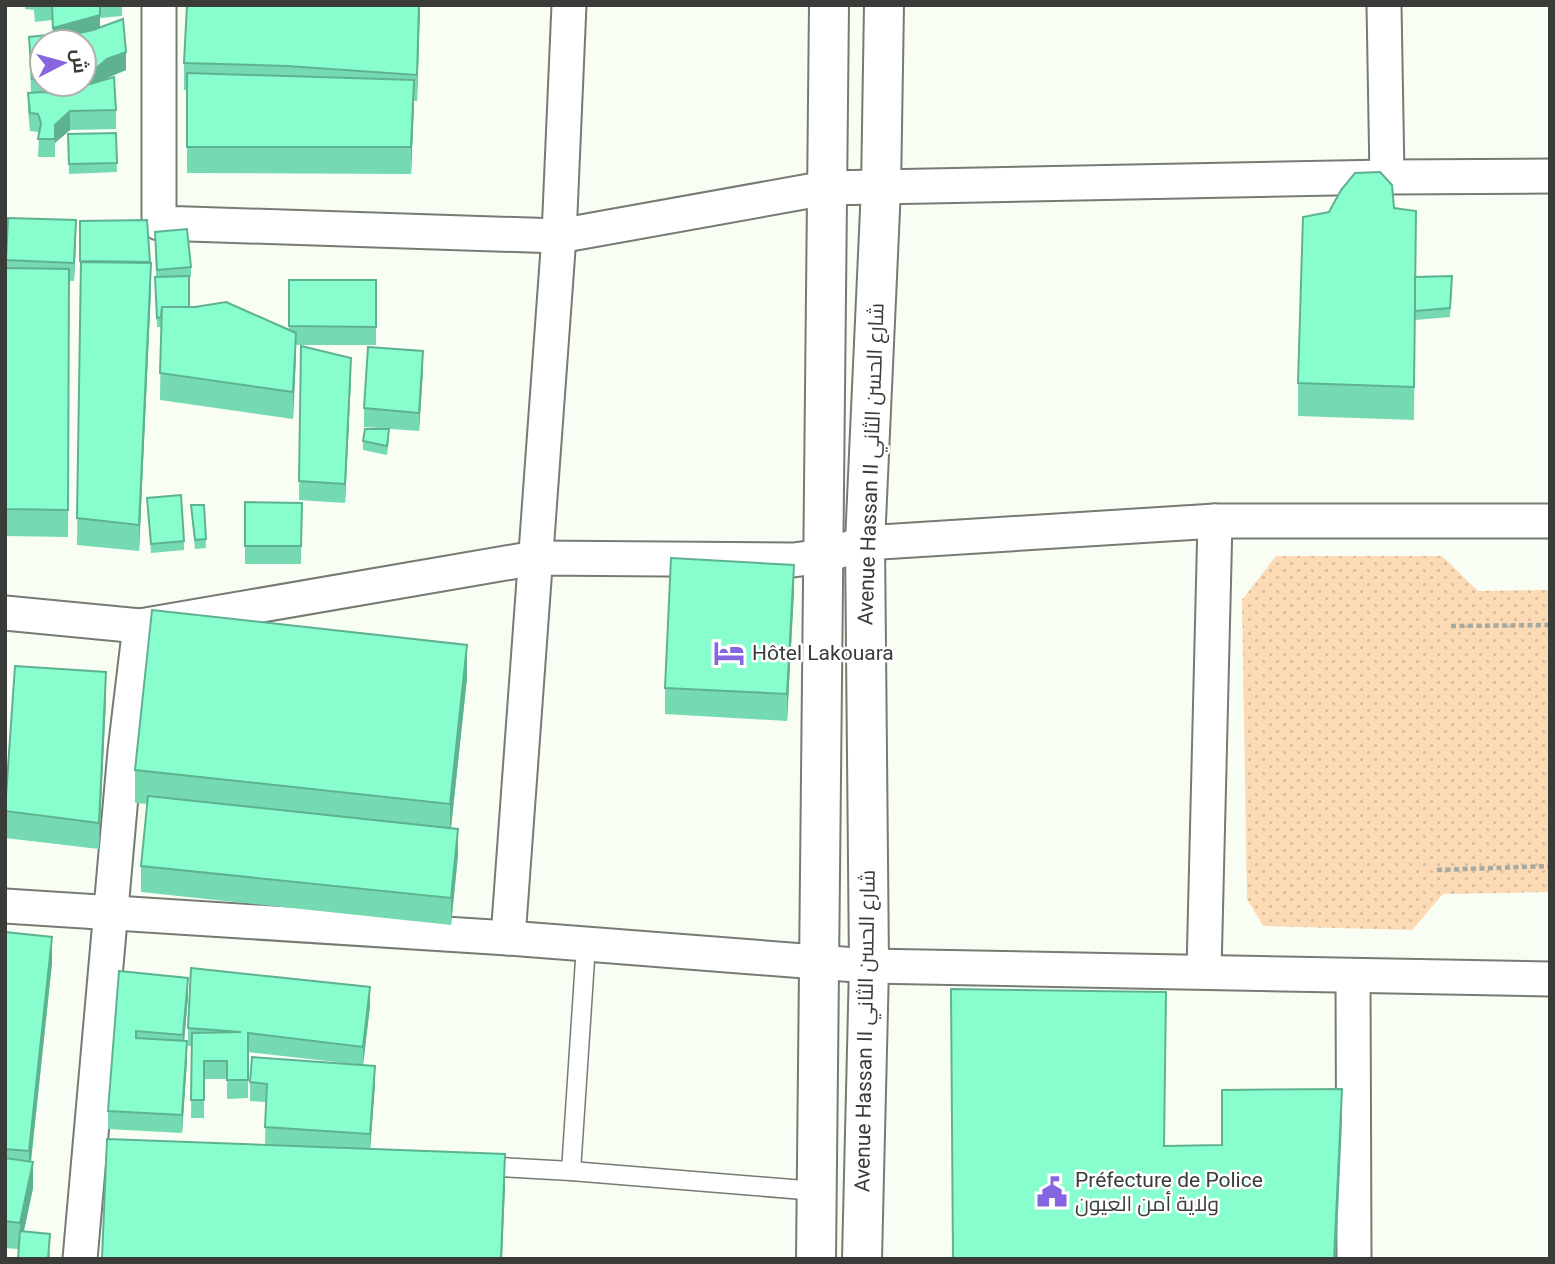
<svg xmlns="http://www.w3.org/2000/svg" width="1555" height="1264" font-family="Roboto,Cairo,sans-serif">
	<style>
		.grass { fill: url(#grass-dots) }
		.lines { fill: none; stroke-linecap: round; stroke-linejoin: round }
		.lane-casing { stroke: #767b73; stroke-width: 21 }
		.street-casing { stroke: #767b73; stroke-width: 37 }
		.secondary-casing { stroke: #767b73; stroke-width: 42 }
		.path { stroke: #a4a9a2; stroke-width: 4.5; stroke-dasharray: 5 3.5; stroke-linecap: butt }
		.lane { stroke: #fff; stroke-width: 18 }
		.street { stroke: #fff; stroke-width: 33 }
		.secondary { stroke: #fff; stroke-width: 38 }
		.wall { fill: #75dab2; fill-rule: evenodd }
		.shaded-wall { fill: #5fb291 }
		.building { fill: #88fecf; stroke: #5fb291; stroke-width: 2 }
		.labels { text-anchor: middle; stroke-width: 5; stroke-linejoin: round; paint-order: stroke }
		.street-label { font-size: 21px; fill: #393c38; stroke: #fff }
		.poi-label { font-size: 21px; fill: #393c38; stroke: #fff; text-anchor: start }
	</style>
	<defs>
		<pattern id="grass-dots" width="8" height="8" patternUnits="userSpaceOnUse" patternTransform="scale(1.75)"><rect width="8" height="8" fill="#fbdab5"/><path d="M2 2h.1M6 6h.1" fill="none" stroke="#d8bc9c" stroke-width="1.8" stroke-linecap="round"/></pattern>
	</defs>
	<rect width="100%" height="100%" fill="#f8fef4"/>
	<polygon class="grass" points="1276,556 1442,556 1478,591 1550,590 1550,892 1443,894 1412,930 1263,926 1247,899 1242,600"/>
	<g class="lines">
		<g class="lane-casing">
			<g id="lane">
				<polyline points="586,945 571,1171 816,1191"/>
				<polyline points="481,1166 571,1171"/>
			</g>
		</g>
		<g class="street-casing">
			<g id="street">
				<polyline points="159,5 159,223 559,236 826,188 1387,177 1550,176"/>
				<polyline points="1384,5 1387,177"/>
				<polyline points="5,613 140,626 535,558 793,560 824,556 865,543 1215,521 1550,521"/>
				<polyline points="5,906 508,938 869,966 1550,979"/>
				<polyline points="508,938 559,236 569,5"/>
				<polyline points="1204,971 1215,521"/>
				<polyline points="1353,977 1354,1259"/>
				<polyline points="80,1259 125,751 140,626"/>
			</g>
		</g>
		<g class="secondary-casing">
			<g id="secondary">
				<polyline points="816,1259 829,5"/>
				<polyline points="862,1259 869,966 865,543 881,188 884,5"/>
			</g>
		</g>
		<g class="path">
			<polyline points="1451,626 1550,625"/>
			<polyline points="1437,870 1550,866"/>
		</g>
		<use href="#lane" class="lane"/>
		<use href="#street" class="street"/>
		<use href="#secondary" class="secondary"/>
	</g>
	<g class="wall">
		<path d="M 25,5 L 122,5 L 122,16 L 100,18 L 100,28 L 126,70 L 107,78 L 104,80 L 116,110 L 116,129 L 70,130 L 55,143 L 55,157 L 38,157 L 39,135 L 38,132 L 30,131 L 28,111 L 28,93 L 31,92 L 29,37 L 48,40 L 53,39 L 52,20 L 35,22 L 34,10 L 25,9 ZM 42,42 L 84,84 L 42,84 Z"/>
		<polygon points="187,5 420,5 417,101 414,101 411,174 187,173 187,90 184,90 184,63"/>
		<polygon points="116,133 117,172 69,174 68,134"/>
		<polygon points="1394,208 1416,277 1452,285 1450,317 1415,320 1415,291 1414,420 1298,416 1298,383 1329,212"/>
		<polygon points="8,218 76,238 74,281 69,281 68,537 5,536 5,268"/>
		<polygon points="80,221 151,289 139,551 77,545 80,279"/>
		<polygon points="155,232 191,267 191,277 189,277 189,307 289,330 289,280 376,280 376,345 296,345 293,419 160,400 161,327 157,327"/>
		<polygon points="301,346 351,377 345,503 299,500"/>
		<polygon points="423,370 419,431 364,427 364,408"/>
		<polygon points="389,439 387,455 363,450 363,441"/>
		<polygon points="147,498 184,541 184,550 151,553"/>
		<polygon points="302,503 301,564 245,564 245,546"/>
		<polygon points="191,505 204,505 206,548 195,549"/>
		<polygon points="794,591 787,721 665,714 665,688"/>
		<polygon points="467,678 451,828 458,855 451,925 141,892 141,866 147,804 135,803 135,770"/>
		<polygon points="106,698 99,849 5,838 5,803"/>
		<polygon points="5,932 52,963 31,1162 33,1188 24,1231 50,1252 50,1259 18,1259 18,1249 5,1248"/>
		<polygon points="119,971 188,997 184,1041 187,1060 182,1133 108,1129 108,1111"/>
		<polygon points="370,1006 363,1065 248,1052 248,1098 227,1099 227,1079 204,1079 204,1118 191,1118 192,1046 188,1046 188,1028"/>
		<polygon points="250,1082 375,1084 370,1149 505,1188 265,1145 266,1102 250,1101"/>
	</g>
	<g class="shaded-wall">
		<polygon points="419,5 420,5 417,101 417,75"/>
		<polygon points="100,15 100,33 53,42 53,28"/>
		<polygon points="126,52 126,70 107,78 94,88 53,98 53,84 84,84 84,72 107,59"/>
		<polygon points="414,80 414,106 411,174 411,147"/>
		<polygon points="70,111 70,130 55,143 55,125"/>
		<polygon points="76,220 76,238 74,281 74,263"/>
		<polygon points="151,263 151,289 139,551 139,525"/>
		<polygon points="296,333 296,359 293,419 293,392"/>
		<polygon points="423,351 423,370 419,431 419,413"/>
		<polygon points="351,358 351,377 345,503 345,484"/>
		<polygon points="794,565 794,591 787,721 787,694"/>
		<polygon points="6,626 6,652 5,657 5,631"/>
		<polygon points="467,645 467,678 450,837 450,804"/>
		<polygon points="106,672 106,698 99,849 99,823"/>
		<polygon points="458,829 458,855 451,925 451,898"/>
		<polygon points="52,937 52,963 29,1178 29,1151"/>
		<polygon points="188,978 188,997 183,1054 183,1035"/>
		<polygon points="370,987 370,1006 363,1065 363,1047"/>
		<polygon points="187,1041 187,1060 182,1133 182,1115"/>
		<polygon points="375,1066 375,1084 370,1152 370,1134"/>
		<polygon points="1342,1089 1342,1122 1336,1259 1334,1259"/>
		<polygon points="505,1154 505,1188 502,1259 501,1259"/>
		<polygon points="33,1162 33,1188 20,1249 20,1223"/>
	</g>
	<g class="building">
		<polygon points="52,5 100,5 100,15 53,28"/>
		<polygon points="187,5 419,5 417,75 287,66 184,63"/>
		<polygon points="123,19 126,52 107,59 94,70 84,72 84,42 42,42 42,80 32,79 29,37 47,35 48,40 93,30"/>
		<polygon points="187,73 414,80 411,147 187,147"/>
		<polygon points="114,77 116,110 70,111 55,125 55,139 38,139 41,123 38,114 30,113 28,93 44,92 56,94"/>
		<polygon points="116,133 117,163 69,164 68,134"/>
		<polygon points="1380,172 1392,185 1394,208 1416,211 1414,387 1298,383 1303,217 1329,212 1341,190 1355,173"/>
		<polygon points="8,218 76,220 74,263 6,260"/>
		<polygon points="147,220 150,262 80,261 80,221"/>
		<polygon points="187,229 191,267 157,270 155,232"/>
		<polygon points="81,262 151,263 139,525 77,518"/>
		<polygon points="5,268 69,269 68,510 5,509"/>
		<polygon points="189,276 189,307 162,307 161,317 157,318 155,277"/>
		<polygon points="1452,276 1450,308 1415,311 1415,277"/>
		<polygon points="289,280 376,280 376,327 289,326"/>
		<polygon points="226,302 296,333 293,392 160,373 162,307 195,307"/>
		<polygon points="301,346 351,358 345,484 299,481"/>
		<polygon points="368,347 423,351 419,413 364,408"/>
		<polygon points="365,429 389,429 387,446 363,441"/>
		<polygon points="181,495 184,541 151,544 147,498"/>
		<polygon points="245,502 302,503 301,546 245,546"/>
		<polygon points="191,505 204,505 206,539 195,540"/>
		<polygon points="671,558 794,565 787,694 665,688"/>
		<polygon points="152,610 467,645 450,804 135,770"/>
		<polygon points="15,666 106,672 99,823 5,811"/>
		<polygon points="148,796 458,829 451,898 141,866"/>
		<polygon points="5,932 52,937 29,1151 5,1149"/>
		<polygon points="191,968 370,987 363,1047 248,1033 248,1080 227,1080 227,1061 204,1061 204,1100 191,1100 192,1033 241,1032 188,1028"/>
		<polygon points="119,971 188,978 183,1035 136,1031 136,1038 187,1041 182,1115 108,1111"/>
		<polygon points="951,989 1166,992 1164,1146 1222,1145 1222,1090 1342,1089 1334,1259 953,1259"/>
		<polygon points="252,1057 375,1066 370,1134 265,1127 267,1084 250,1082"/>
		<polygon points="107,1139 505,1154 501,1259 102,1259"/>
		<polygon points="5,1158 33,1162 20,1223 5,1221"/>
		<polygon points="20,1231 50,1234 48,1259 18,1259"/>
	</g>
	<defs>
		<g id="hotel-bare" transform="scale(2.415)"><path d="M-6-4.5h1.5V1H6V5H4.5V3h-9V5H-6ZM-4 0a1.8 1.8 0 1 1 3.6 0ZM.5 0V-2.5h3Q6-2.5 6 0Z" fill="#8665e0" stroke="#fff" stroke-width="2.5" paint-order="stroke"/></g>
		<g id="civic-bare" transform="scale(2.415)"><path d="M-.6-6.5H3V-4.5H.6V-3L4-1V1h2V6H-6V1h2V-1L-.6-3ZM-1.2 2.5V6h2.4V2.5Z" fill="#8665e0" stroke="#fff" stroke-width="2.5" paint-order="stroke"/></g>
	</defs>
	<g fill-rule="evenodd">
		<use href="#hotel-bare" x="729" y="653"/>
		<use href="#civic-bare" x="1052" y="1192"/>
	</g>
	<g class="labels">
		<g class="street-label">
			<text transform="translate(871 464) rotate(-88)" y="7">Avenue Hassan II شارع الحسن الثاني</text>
			<text transform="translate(865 1031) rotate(-89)" y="7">Avenue Hassan II شارع الحسن الثاني</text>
		</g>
		<g class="poi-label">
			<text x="752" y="660">Hôtel Lakouara</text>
			<text x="1075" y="1187">Préfecture de Police<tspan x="1075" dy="24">ولاية أمن العيون</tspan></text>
		</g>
	</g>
	<rect width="1555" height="1264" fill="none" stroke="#393c38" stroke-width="14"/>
	<g transform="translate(63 63) rotate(84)"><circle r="33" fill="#ffffff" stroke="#b0b1af" stroke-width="2"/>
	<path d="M0-5L12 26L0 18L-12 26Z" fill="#8665e0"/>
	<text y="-10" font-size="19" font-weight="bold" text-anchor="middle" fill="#393c38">ش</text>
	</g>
</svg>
